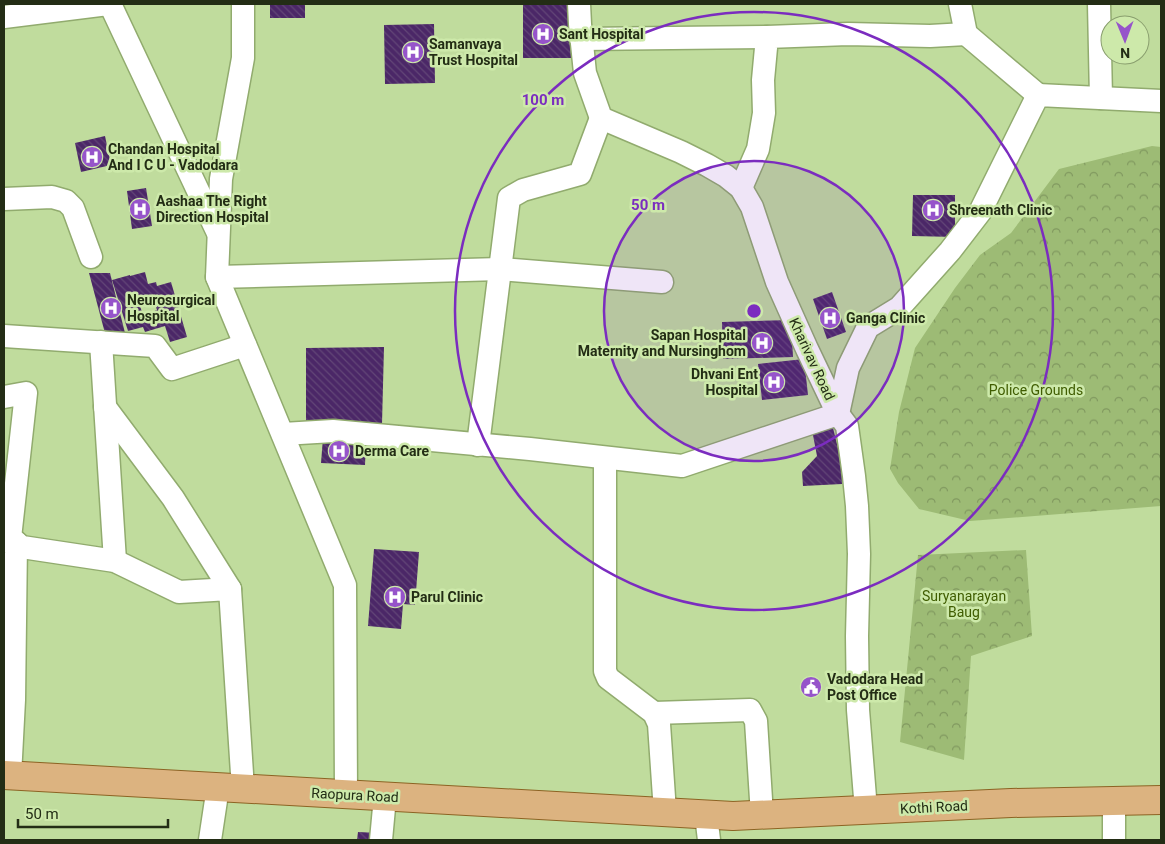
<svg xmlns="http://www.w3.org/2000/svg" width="1165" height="844" font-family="Roboto,sans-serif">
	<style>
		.forest { fill: url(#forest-crowns) }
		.building { fill: url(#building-back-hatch); fill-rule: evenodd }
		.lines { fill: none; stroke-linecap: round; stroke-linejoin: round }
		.minor-casing { stroke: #91ab6e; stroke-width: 25 }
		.primary-casing { stroke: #8c6323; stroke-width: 30 }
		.minor { stroke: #fff; stroke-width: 22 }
		.primary { stroke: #dcb380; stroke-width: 28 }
		.ring { fill: none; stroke: #7b2cbf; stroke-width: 2.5 }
		.labels { text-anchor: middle; stroke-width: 5; stroke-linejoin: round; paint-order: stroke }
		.poi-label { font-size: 14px; font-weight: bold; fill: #232d15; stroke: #cde9aa; text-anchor: start }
		.street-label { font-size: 14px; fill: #232d15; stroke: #cde9aa }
		.park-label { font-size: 14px; fill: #405d02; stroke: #cde9aa }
		.centre { fill: #7b2cbf; stroke: #cde9aa; stroke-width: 2.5 }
		.ring-label { font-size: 15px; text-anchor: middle; font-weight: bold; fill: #7b2cbf; stroke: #cde9aa; stroke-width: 5; stroke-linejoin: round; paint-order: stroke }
	</style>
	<defs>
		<pattern id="forest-crowns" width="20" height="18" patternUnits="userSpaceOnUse" patternTransform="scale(1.25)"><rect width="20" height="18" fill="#9dbb75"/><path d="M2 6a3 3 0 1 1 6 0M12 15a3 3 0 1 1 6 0" fill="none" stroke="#80985f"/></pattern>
		<pattern id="building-back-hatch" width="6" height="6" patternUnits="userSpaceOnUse" patternTransform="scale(1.25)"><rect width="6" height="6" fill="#4b2767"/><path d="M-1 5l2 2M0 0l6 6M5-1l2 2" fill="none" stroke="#624677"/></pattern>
	</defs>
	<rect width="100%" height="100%" fill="#c0dc9d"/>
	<g class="forest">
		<polygon points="1152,146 1161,147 1161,506 970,521 919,509 898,483 890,469 899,412 915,348 955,288 980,255 1011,233 1059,169"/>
		<polygon points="1026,550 1032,636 971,656 964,760 900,742 918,555"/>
	</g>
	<g class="building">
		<rect x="270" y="4" width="35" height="14"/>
		<polygon points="523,4 570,4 571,58 523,58"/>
		<polygon points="434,24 435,83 385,84 384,25"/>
		<polygon points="105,136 111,165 81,172 75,143"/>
		<polygon points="146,188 152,226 132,229 127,191"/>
		<polygon points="913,195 955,195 955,237 912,236"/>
		<path d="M 145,272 L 148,284 L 156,282 L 157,286 L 171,282 L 187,337 L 170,342 L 165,326 L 145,332 L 143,327 L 128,331 L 112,280 L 130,275 L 130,276 ZM 153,298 L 157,310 L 143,315 L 139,303 Z"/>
		<polygon points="89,273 110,273 126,337 106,337"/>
		<polygon points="832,292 846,332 827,339 813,299"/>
		<polygon points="791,320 793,357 723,359 722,322"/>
		<polygon points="384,347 382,424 306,426 306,348"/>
		<polygon points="804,359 808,395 762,400 758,364"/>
		<polygon points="832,424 841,460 842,484 803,486 802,472 817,456 812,430"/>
		<polygon points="323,438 366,441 365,465 321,463"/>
		<polygon points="374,549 419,552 415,605 403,604 401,629 368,626"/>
		<polygon points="358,832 379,833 378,840 357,840"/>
	</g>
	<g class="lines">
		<g class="minor-casing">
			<g id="minor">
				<polyline points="110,4 217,231"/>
				<polyline points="243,4 243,58 221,179 217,277 345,585 346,795"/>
				<polyline points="579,4 580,24 585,73 601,118 681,152 707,165 726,176 741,188 752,207 777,282 807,349 838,414 847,426 854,476 857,506 859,554 857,636 858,710 866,810"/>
				<polyline points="960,4 966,34 1038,95"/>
				<polyline points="1099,4 1101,98"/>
				<polyline points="4,17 108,4"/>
				<polyline points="581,39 767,37"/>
				<polyline points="741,188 758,149 764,113 763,80 767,37 848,34 930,36 966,34"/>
				<polyline points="4,199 52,197 66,201 73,208 91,257"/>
				<polyline points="217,277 500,269 662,282"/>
				<polyline points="4,336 155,346 172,369 245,345"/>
				<polyline points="101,342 115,561"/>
				<polyline points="4,397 26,393 10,538 22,547 115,561 179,592 230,589 243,789"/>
				<polyline points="105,407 173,498 230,589"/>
				<polyline points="283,434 333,431 530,449 682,466 838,414 848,368 868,327 899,308 950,251 980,212 1038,95 1161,101"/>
				<polyline points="478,445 509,198 523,190 580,174 601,118"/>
				<polyline points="605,458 605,671 608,678 654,713 659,724 665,812"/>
				<polyline points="5,541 16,542 14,700 10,776"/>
				<polyline points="654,713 750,710 756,721 762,815"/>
				<polyline points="706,815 709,840"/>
				<polyline points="210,840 218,787"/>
				<polyline points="381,840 385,797"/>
				<polyline points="1114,840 1114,802"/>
			</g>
		</g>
		<g class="primary-casing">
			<polyline id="primary" points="4,775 733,816 1011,803 1161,800"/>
		</g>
		<use href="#minor" class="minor"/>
		<use href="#primary" class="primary"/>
	</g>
	<circle cx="754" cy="311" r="150" fill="#7b2cbf" fill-opacity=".12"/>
	<g class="ring">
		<circle cx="754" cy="311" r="150"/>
		<circle cx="754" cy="311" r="299"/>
	</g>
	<defs>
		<g id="hospital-disc" transform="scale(1.125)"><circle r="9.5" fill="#9654ca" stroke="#cde9aa"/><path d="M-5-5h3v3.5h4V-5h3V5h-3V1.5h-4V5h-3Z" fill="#fff"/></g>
		<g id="civic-disc" transform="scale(1.125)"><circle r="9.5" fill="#9654ca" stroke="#cde9aa"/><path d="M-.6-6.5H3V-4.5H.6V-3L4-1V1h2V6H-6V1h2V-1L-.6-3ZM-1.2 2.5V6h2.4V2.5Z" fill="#fff"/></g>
	</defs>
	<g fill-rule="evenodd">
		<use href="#hospital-disc" x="543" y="34"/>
		<use href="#hospital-disc" x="413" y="52"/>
		<use href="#hospital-disc" x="92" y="157"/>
		<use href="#hospital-disc" x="140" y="209"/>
		<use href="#hospital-disc" x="933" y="210"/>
		<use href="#hospital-disc" x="111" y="308"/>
		<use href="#hospital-disc" x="830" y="318"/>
		<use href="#hospital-disc" x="762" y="343"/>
		<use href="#hospital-disc" x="774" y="382"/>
		<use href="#hospital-disc" x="339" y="451"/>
		<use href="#hospital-disc" x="395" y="597"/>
		<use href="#civic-disc" x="811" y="687"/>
	</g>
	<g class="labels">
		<g class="poi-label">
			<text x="559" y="39">Sant Hospital</text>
			<text x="429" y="49">Samanvaya<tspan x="429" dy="16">Trust Hospital</tspan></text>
			<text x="108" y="154">Chandan Hospital<tspan x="108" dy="16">And I C U - Vadodara</tspan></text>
			<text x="156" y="206">Aashaa The Right<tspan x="156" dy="16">Direction Hospital</tspan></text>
			<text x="949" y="215">Shreenath Clinic</text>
			<text x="127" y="305">Neurosurgical<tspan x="127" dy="16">Hospital</tspan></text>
			<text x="846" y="323">Ganga Clinic</text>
			<text x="746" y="340" text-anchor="end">Sapan Hospital<tspan x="746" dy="16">Maternity and Nursinghom</tspan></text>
			<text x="758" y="379" text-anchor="end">Dhvani Ent<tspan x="758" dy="16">Hospital</tspan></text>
			<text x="355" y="456">Derma Care</text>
			<text x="411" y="602">Parul Clinic</text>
			<text x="827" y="684">Vadodara Head<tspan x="827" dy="16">Post Office</tspan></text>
		</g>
		<g class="street-label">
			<text transform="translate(812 359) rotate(65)" y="5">Kharivav Road</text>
			<text transform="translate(355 795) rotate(3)" y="5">Raopura Road</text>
			<text transform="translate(934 807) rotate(-3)" y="5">Kothi Road</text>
		</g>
		<g class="park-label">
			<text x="1036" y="395">Police Grounds</text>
			<text x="964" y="601">Suryanarayan<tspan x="964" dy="16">Baug</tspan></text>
		</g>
	</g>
	<circle cx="754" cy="311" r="8" class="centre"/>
	<g class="ring-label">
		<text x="543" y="105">100 m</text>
		<text x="648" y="210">50 m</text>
	</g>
	<rect width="1165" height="844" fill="none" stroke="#232d15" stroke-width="10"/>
	<g transform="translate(1125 40) rotate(179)"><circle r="24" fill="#cde9aa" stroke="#899e6e"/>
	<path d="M0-4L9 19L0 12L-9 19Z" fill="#9654ca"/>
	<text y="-8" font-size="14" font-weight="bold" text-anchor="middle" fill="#232d15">N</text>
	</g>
	<path d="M18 819v8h150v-8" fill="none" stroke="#232d15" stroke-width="2.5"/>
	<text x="25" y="819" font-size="15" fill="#232d15" stroke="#cde9aa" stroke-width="4" paint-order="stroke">50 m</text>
</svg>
